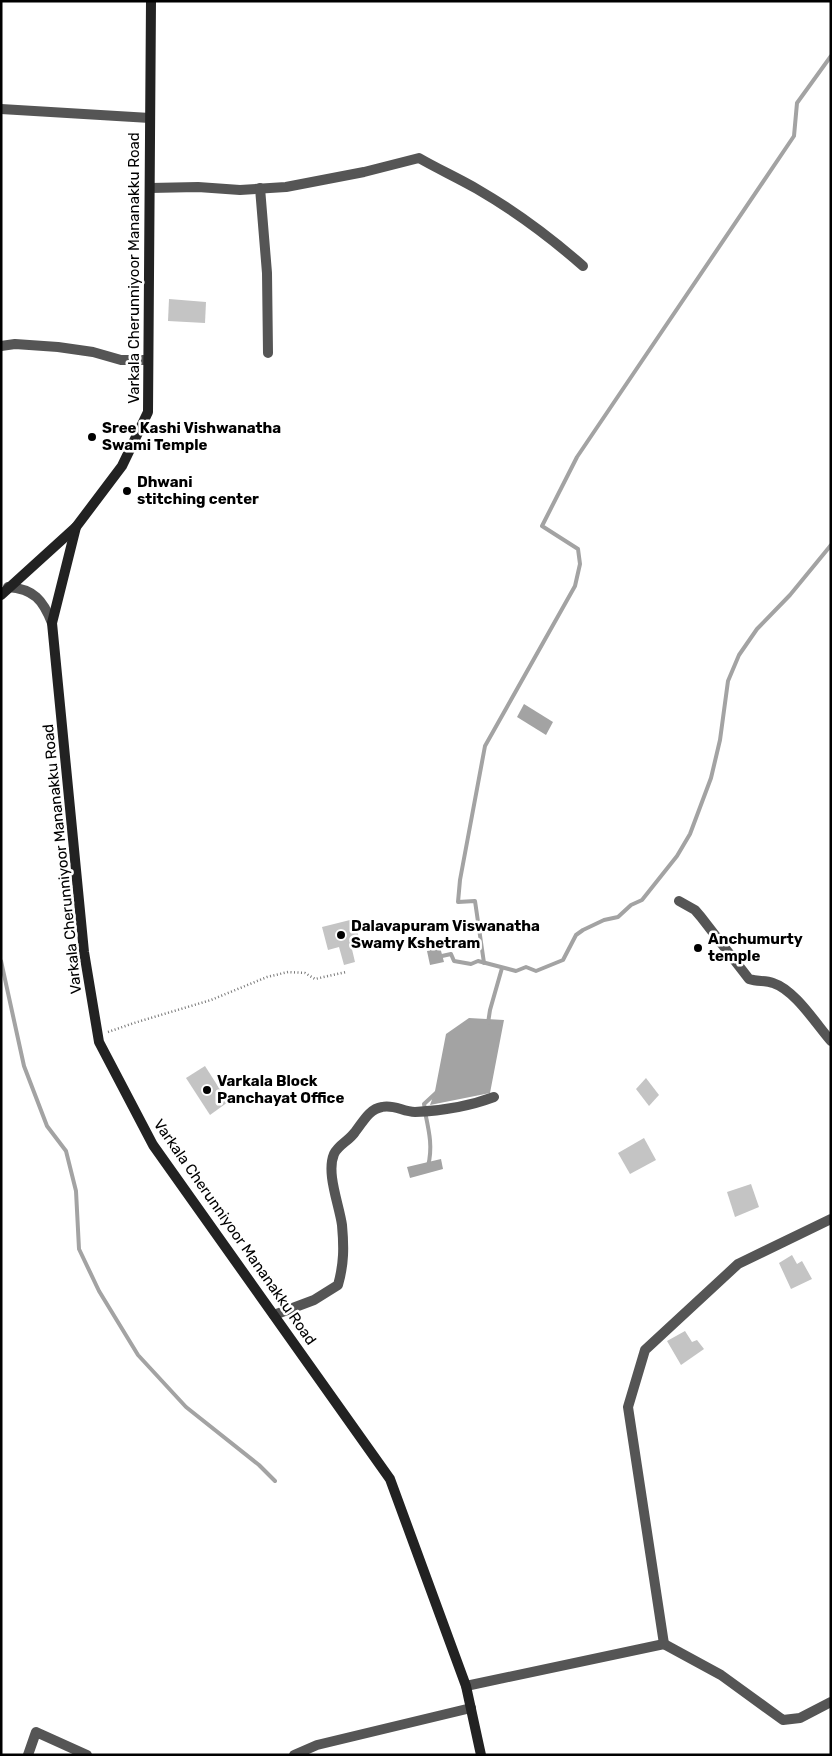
<svg xmlns="http://www.w3.org/2000/svg" width="832" height="1756" font-family="Rubik,sans-serif">
	<style>
		.water { fill: #a3a3a3 }
		.lines { fill: none; stroke-linecap: round; stroke-linejoin: round }
		.stream { stroke: #a3a3a3; stroke-width: 4 }
		.building { fill: #c4c4c4 }
		.path { stroke: #777; stroke-width: 2.5; stroke-dasharray: 1 2.5; stroke-linecap: butt }
		.street { stroke: #555; stroke-width: 10 }
		.secondary { stroke: #222; stroke-width: 10 }
		.poi-dot { fill: #000; stroke: #fff; stroke-width: 2 }
		.labels { text-anchor: middle; stroke-width: 5; stroke-linejoin: round; paint-order: stroke }
		.street-label { font-size: 15px; fill: #000; stroke: #fff }
		.poi-label { font-size: 15px; font-weight: bold; fill: #000; stroke: #fff; text-anchor: start }
	</style>
	<rect width="100%" height="100%" fill="#fff"/>
	<g class="water">
		<polygon points="524,704 553,722 546,735 517,717"/>
		<polygon points="440,947 444,962 430,965 427,951"/>
		<polygon points="469,1018 504,1020 490,1093 430,1105 435,1091 446,1034"/>
		<polygon points="441,1159 443,1169 410,1178 407,1167"/>
	</g>
	<g class="lines">
		<g class="stream">
			<polyline points="442,956 451,954 454,961 471,964 478,961 516,971 526,967 536,971 563,960 576,935 583,930 604,920 618,917 631,905 642,900 677,856 690,834 711,778 720,740 728,681 739,655 757,629 790,595 831,545"/>
			<polyline points="1,961 24,1066 47,1126 66,1151 76,1191 79,1249 99,1291 138,1355 186,1407 259,1465 275,1481"/>
			<polyline points="484,963 475,901 458,902 460,880 485,746 575,586 580,564 578,549 542,526 577,457 794,136 797,103 831,56"/>
			<polyline points="488,1023 490,1010 502,968"/>
			<polyline points="425,1109 424,1104 437,1092"/>
			<path d="M 425,1112 C 429,1131 433,1147 428,1166"/>
		</g>
	</g>
	<g class="building">
		<polygon points="169,299 206,302 205,323 168,321"/>
		<polygon points="354,919 360,942 351,945 355,962 344,965 339,947 328,950 322,927"/>
		<polygon points="205,1066 228,1102 210,1115 186,1078"/>
		<polygon points="646,1078 659,1095 649,1106 636,1089"/>
		<polygon points="644,1138 656,1160 630,1174 618,1153"/>
		<polygon points="751,1184 759,1207 735,1217 727,1192"/>
		<polygon points="792,1255 797,1264 802,1261 812,1279 791,1289 779,1263"/>
		<polygon points="685,1331 692,1342 697,1340 704,1349 681,1365 667,1341"/>
	</g>
	<g class="lines">
		<polyline class="path" points="108,1032 134,1023 211,1000 267,977 288,972 305,973 315,979 346,972"/>
		<g class="street">
			<polyline points="1,109 150,118"/>
			<path d="M 150,188 L 198,187 L 240,190 L 286,187 L 364,172 L 419,158 C 438,169 458,178 477,189 C 515,211 550,237 583,266"/>
			<polyline points="260,188 267,273 268,353"/>
			<polyline points="1,346 15,344 58,347 93,352 121,360 148,360"/>
			<path d="M 8,587 C 34,589 43,600 52,623"/>
			<path d="M 679,901 L 695,910 L 701,917 L 749,979 C 758,982 765,980 773,983 C 795,990 816,1024 831,1041"/>
			<path d="M 274,1315 L 314,1300 L 338,1285 C 344,1264 344,1247 342,1225 C 339,1204 326,1173 334,1154 C 338,1145 350,1140 355,1132 C 363,1122 369,1109 382,1107 C 394,1104 403,1112 415,1112 C 440,1111 470,1106 494,1097"/>
			<polyline points="664,1644 721,1675 783,1720 800,1718 831,1702"/>
			<polyline points="466,1686 664,1644 628,1407 645,1350 738,1264 831,1219"/>
			<polyline points="28,1755 36,1732 87,1755"/>
			<polyline points="294,1755 317,1745 471,1708"/>
		</g>
		<g class="secondary">
			<polyline points="151,1 148,412 122,466 76,527 52,623 84,952 99,1042 153,1145 390,1479 466,1686 481,1755"/>
			<polyline points="1,595 76,527"/>
		</g>
	</g>
	<g class="poi-dot">
		<circle cx="92" cy="437" r="5"/>
		<circle cx="127" cy="491" r="5"/>
		<circle cx="341" cy="935" r="5"/>
		<circle cx="698" cy="948" r="5"/>
		<circle cx="207" cy="1090" r="5"/>
	</g>
	<g class="labels">
		<g class="street-label">
			<text transform="translate(134 268) rotate(-90)" y="5">Varkala Cherunniyoor Mananakku Road</text>
			<text transform="translate(62 859) rotate(-96)" y="5">Varkala Cherunniyoor Mananakku Road</text>
			<text transform="translate(235 1232) rotate(55)" y="5">Varkala Cherunniyoor Mananakku Road</text>
		</g>
		<g class="poi-label">
			<text x="102" y="433">Sree Kashi Vishwanatha<tspan x="102" dy="17">Swami Temple</tspan></text>
			<text x="137" y="487">Dhwani<tspan x="137" dy="17">stitching center</tspan></text>
			<text x="351" y="931">Dalavapuram Viswanatha<tspan x="351" dy="17">Swamy Kshetram</tspan></text>
			<text x="708" y="944">Anchumurty<tspan x="708" dy="17">temple</tspan></text>
			<text x="217" y="1086">Varkala Block<tspan x="217" dy="17">Panchayat Office</tspan></text>
		</g>
	</g>
	<rect width="832" height="1756" fill="none" stroke="#000000" stroke-width="5"/>
</svg>
